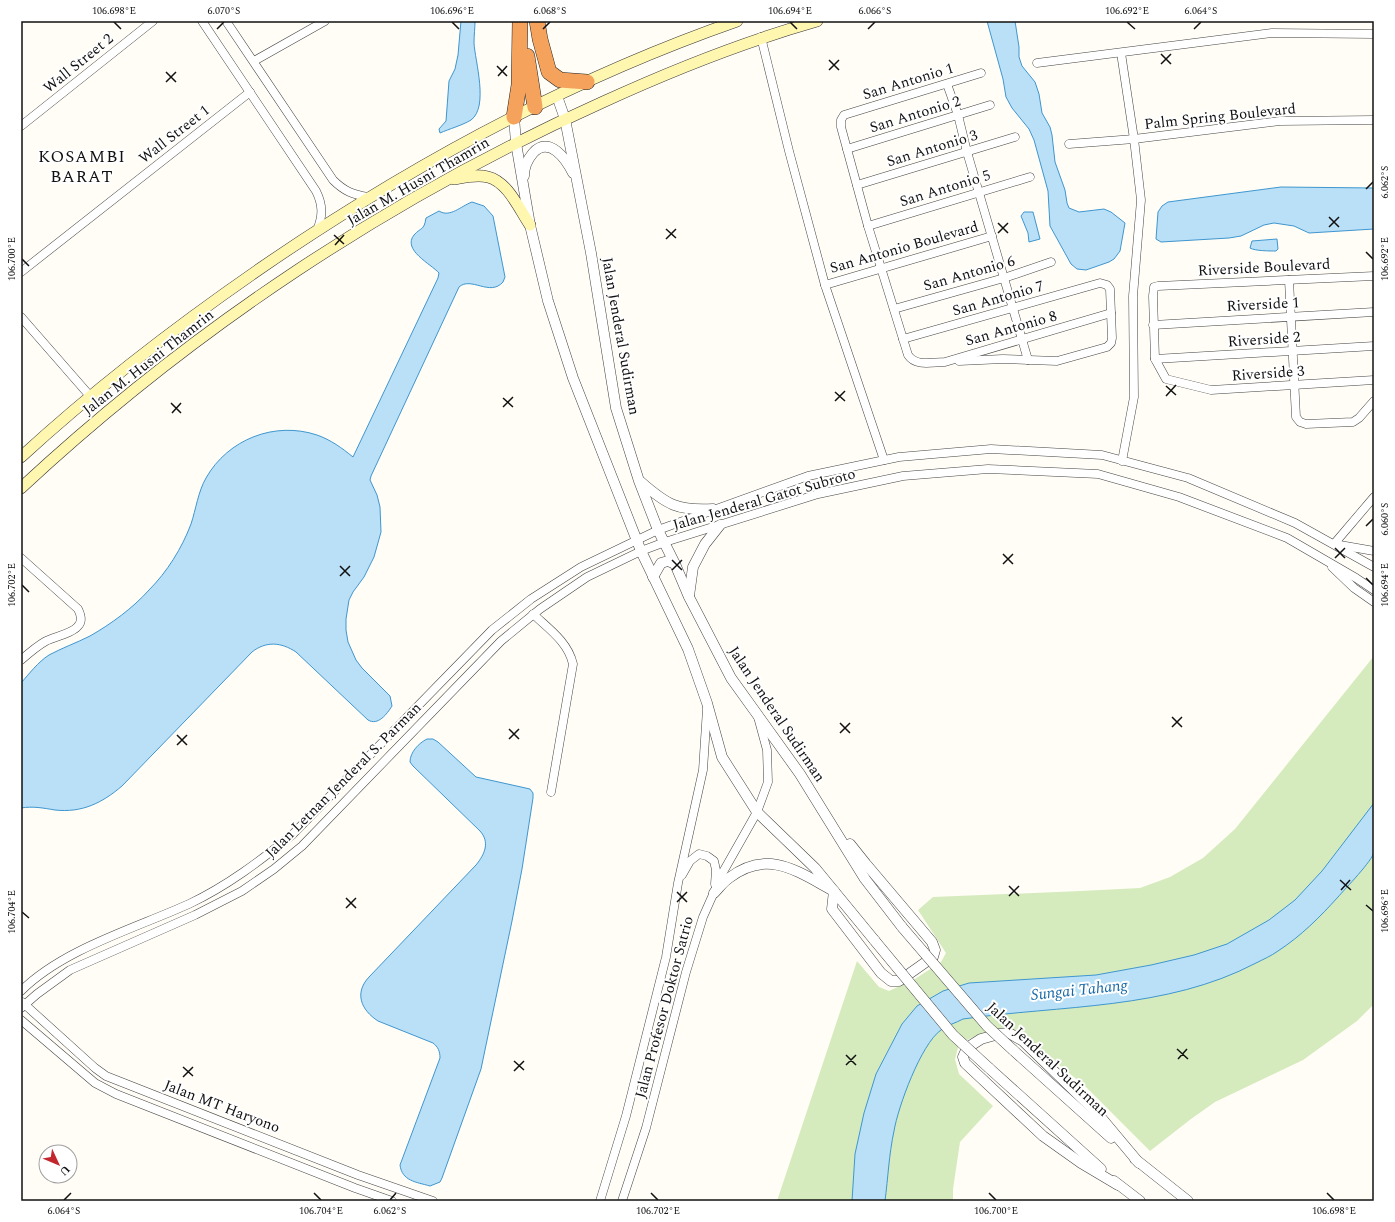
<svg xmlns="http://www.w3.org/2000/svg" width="1395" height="1222" font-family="Spectral,serif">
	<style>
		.green { fill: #d5ebbd }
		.water { fill: #b9e0f7; stroke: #3f96cf }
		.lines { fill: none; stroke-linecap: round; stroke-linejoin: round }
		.minor-casing { stroke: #444; stroke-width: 9 }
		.tertiary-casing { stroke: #444; stroke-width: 11 }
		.secondary-casing { stroke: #333; stroke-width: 12 }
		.motorway-casing { stroke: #222; stroke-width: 16 }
		.minor { stroke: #fff; stroke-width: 8 }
		.tertiary { stroke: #fff; stroke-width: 10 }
		.secondary { stroke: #fff6b0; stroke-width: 11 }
		.motorway { stroke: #f5a25d; stroke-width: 15 }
		.tertiary-bridge-casing { stroke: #444; stroke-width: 11; stroke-linecap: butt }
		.tertiary-bridge { stroke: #fff; stroke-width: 10 }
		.ticks { fill: none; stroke: #111; stroke-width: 1.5 }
		.labels { text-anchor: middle; stroke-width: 4; stroke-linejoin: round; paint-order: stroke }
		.street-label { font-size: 15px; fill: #111; stroke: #fff }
		.water-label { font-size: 16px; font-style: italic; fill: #1768a6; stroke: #fff }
		.quarter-label { font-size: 17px; letter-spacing: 1px; fill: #111; stroke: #fff }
		.neatline { fill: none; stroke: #111; stroke-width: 1.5 }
		.ticks-label { font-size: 10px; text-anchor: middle; fill: #111 }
	</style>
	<rect width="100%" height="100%" fill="#fffdf5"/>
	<path class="green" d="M 1374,656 L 1374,1004 L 1357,1021 L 1303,1060 L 1215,1102 L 1191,1119 L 1150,1151 L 1085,1086 L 1017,1031 C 995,1026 977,1035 959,1044 L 955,1059 L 959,1074 L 993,1106 L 960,1142 L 953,1189 L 953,1201 L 777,1201 L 857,961 L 879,987 L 889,991 L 915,979 L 941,962 L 946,953 L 918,910 L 933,897 L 1081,891 L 1140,888 L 1170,877 L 1203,858 L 1235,829 Z"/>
	<g class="water">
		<path d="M 461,21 L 475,21 C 475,28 474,35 474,43 C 475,61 489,107 471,120 C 463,125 449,129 440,133 L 439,129 L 446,121 L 449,81 L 455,69 L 458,55 Z"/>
		<polygon points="987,21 1015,21 1019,47 1019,57 1022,66 1035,82 1039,94 1042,113 1050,127 1052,135 1055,162 1065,190 1067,203 1069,208 1079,212 1104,209 1111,212 1125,223 1120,251 1114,259 1109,262 1086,270 1077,269 1071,264 1050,226 1048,191 1034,140 1029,129 1012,108 1006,97 1003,79"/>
		<polygon points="1281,187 1374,188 1374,229 1309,233 1294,226 1274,223 1264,225 1241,236 1229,238 1161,242 1156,239 1158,212 1162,206 1168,202"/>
		<path d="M 472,202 L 484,206 L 493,216 L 505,277 L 503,282 C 490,297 471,276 459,287 L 371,476 L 370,480 L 377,495 L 380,507 L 381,532 L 374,557 L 364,577 L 353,592 L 349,600 L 346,619 L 346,630 L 348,642 L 356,660 L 362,668 L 390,696 L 392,706 C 387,714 378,726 368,720 L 296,652 C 281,642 266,641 252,652 L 122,786 C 102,803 82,813 55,810 C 43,808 33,806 21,808 L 21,683 C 29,674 38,662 49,655 C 62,648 76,643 90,636 C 111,624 133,608 149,590 C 167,572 182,548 191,524 C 196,509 198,492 206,478 C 228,439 275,421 317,435 C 331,440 342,448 353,457 L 438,278 L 439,273 C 431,264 402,250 414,235 C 421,227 424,231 426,218 L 439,211 C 450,218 461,206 472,202 Z"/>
		<polygon points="1024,212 1033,212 1040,239 1029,242 1028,233 1021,216"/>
		<path d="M 1277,239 L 1278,249 L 1276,251 C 1270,251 1255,251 1250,248 L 1252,241 Z"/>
		<path d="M 427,739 L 433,739 L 438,742 L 476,777 L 530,789 L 533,793 L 533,798 L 522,869 L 512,921 L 481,1069 L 442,1178 L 440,1182 L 430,1186 C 416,1182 402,1181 400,1165 L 440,1058 C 440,1051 438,1047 433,1043 L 378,1021 C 361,1010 354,993 369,977 L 476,865 C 485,854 490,842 480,831 L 413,766 L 410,762 C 410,752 419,743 427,739 Z"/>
		<path d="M 1374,803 C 1374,818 1376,838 1374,852 C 1373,860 1345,889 1338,897 C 1320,917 1301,936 1278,951 C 1271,956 1264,959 1256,963 C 1167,1010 1061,1005 963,1019 C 956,1023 947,1025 941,1030 C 921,1044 898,1107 894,1131 C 889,1154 888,1178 885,1201 L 852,1201 L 855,1154 L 864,1113 L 876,1074 L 902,1024 L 917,1006 L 943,991 L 969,983 L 1096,975 L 1151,965 L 1194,955 L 1227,944 L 1269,920 L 1295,900 L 1322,871 Z"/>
	</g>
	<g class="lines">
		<g class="minor-casing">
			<g id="minor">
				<path d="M 202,21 L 316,191 C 323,205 323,216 317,230"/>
				<path d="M 226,21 L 333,180 C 344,191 353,195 369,197"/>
				<polyline points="761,37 789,151 825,285 884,460"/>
				<polyline points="1121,53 1134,139 1141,200 1133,296 1134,397 1122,461"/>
				<polyline points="254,61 325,21"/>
				<polyline points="1037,63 1272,33 1374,34"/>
				<path d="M 981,73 L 844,115 L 841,120 L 841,127 L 868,226 L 908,355 C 916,367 932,362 945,362 L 1111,313"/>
				<polyline points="947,84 958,115 967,152 1028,360"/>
				<polyline points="21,126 153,21"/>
				<polyline points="1069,144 1134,139 1280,121 1374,120"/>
				<polyline points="847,149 990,105"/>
				<polyline points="857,185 1015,137"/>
				<polyline points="868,226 1030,177"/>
				<polyline points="21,272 250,92"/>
				<polyline points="1374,276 1158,286 1154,287 1153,296 1155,359 1166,379 1211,390 1374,380"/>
				<polyline points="1289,280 1296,417 1300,422 1306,424 1353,422 1359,418 1374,401"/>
				<polyline points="825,285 992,236"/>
				<polyline points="894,309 1004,278 1051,262"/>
				<polyline points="21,317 90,396"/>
				<polyline points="1153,325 1374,312"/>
				<polyline points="903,339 1100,283 1107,285 1110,289 1112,338 1111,343 1107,347 1057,361 1003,359 959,361"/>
				<polyline points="1155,359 1374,346"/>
				<polyline points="1374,497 1334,544 1374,551"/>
				<path d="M 21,558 L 78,609 C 81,615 83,621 78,626 C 73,633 54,637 46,641 C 37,646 29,653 21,660"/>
				<polyline points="1332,567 1354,588 1374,602"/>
				<path d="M 533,614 C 549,629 568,642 573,664 L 551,792"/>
				<polyline points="682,875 690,861 699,854 707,856 714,861 716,870 715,884"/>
				<path d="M 21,991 C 63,949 136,928 189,904 C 227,886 260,861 292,835 L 492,630 L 531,599 L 581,567 L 658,530 L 808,476 L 899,457 L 991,449 L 1102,455 L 1188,478 L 1295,523 L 1374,567"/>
				<polyline points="22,1002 95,1068 106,1076 358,1175 433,1201"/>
				<polyline points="21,1008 37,994 70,970 195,915 242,891 274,869 302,846 501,641 540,609 587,577 641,551 665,542 818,494 903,476 988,469 1098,474 1179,497 1287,538 1356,578 1374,590"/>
				<polyline points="21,1020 95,1083 116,1094 355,1188 392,1201"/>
				<polyline points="600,1201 626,1116 666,957 678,883 703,770 707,709"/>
				<polyline points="622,1201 646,1128 686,972 703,917 723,872 757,812 768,782 767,750 758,717"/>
			</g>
		</g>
		<g class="tertiary-casing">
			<g id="tertiary">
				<polyline points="557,96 565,119 591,253 616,408 639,481 658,530 675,564 689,597 731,678 800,774 865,879 902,927"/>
				<polyline points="514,117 516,143 530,225 548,301 573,378 641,551 688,649 707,703 722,757 757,812 815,868 875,941"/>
				<path d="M 524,176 C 524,167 527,160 533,153 C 549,135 566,159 573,173"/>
				<path d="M 641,482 C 667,505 678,511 713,509"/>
				<polyline points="653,577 661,563 668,561 675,564"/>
				<polyline points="689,596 693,567 705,544 720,525"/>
				<path d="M 714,893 C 719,888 723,882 729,878 C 768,848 798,872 834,891 L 832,909 L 881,973 L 891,981 L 899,981 L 933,957 L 935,950 L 932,942 L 866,864 L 850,844"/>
				<polyline points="1013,1050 1111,1138"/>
				<polyline points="989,1068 1101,1169"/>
				<polyline points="1135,1159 1188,1201"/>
				<polyline points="1114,1181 1140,1201"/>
				<polyline points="1118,1185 1081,1163 1043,1136 965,1063 963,1057 967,1048 981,1039 999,1034 1009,1033 1023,1041 1098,1114 1139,1163"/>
			</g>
		</g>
		<g class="secondary-casing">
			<g id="secondary">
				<path d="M 454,179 C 465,177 477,174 488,177 C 508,182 519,209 530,225"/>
				<path d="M 21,457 C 96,388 177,326 261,268 C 408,167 568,80 737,21"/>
				<path d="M 21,488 C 192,329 390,197 603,102 C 673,70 743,42 817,21"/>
			</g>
		</g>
		<g class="motorway-casing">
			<g id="motorway">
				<polyline points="537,21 540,39 549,72 560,80 587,82"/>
				<polyline points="527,56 535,107"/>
				<polyline points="514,117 519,85 520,21"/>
			</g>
		</g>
		<use href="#minor" class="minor"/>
		<use href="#tertiary" class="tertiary"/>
		<use href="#secondary" class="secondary"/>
		<use href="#motorway" class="motorway"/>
		<g class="tertiary-bridge-casing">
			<g id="tertiary-bridge">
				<polyline points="902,927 987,1026 1013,1050"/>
				<polyline points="875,941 953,1035 989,1068"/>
			</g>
		</g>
		<use href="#tertiary-bridge" class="tertiary-bridge"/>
	</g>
	<path class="ticks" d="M 114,22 L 121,29M 452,22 L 459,29M 790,22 L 797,29M 1127,22 L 1135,29M 217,29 L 224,22M 543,29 L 550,22M 868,29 L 875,22M 1194,29 L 1201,22M 1161,54 L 1171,64M 829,60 L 839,70M 1161,64 L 1171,54M 497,66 L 507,76M 829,70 L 839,60M 166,72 L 176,82M 498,76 L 507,66M 166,82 L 176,72M 1366,189 L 1373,182M 1329,217 L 1339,227M 998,223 L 1008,233M 1329,227 L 1339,217M 666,229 L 676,238M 998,233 L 1008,223M 334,235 L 344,244M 666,239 L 676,229M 335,245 L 344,235M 1366,252 L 1373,259M 22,259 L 29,266M 1166,386 L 1176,395M 835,392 L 845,401M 1166,396 L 1176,385M 503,398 L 513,407M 835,401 L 845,391M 171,403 L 181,413M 503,407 L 513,397M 172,413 L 181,403M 1366,526 L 1373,519M 1335,548 L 1345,558M 1003,554 L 1013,564M 1335,558 L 1345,548M 672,560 L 682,570M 1003,564 L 1013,554M 340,566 L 350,576M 672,570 L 682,560M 340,576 L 350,566M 1366,578 L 1373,585M 22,585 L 29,592M 1172,717 L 1182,727M 840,723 L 850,733M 1172,727 L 1182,717M 509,729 L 519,739M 840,733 L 850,723M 177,735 L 187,745M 509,739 L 519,729M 177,745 L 187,735M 1340,880 L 1351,890M 1009,886 L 1019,896M 1341,890 L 1350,880M 677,892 L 687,902M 1009,896 L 1019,886M 346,898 L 356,908M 677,902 L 687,892M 1366,905 L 1373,911M 346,908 L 356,898M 22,912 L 29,918M 1177,1049 L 1188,1059M 846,1055 L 856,1065M 1178,1059 L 1187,1049M 514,1061 L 524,1070M 846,1065 L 856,1055M 183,1067 L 193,1076M 514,1071 L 524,1061M 183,1077 L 193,1067M 314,1193 L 321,1200M 651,1193 L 658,1200M 989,1193 L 996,1200M 1327,1193 L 1334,1200M 64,1200 L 71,1193M 390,1200 L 396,1193"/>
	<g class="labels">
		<g class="street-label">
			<text transform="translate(78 63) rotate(-39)" y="5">Wall Street 2</text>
			<text transform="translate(908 81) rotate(-17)" y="5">San Antonio 1</text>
			<text transform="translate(915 114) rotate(-17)" y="5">San Antonio 2</text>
			<text transform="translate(1220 116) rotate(-6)" y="5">Palm Spring Boulevard</text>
			<text transform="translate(174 134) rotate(-38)" y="5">Wall Street 1</text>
			<text transform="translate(932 148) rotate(-17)" y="5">San Antonio 3</text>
			<text transform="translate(418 181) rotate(-30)" y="5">Jalan M. Husni Thamrin</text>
			<text transform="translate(945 188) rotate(-17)" y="5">San Antonio 5</text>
			<text transform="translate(904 247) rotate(-16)" y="5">San Antonio Boulevard</text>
			<text transform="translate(1264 267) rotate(-3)" y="5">Riverside Boulevard</text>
			<text transform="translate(969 273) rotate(-16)" y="5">San Antonio 6</text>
			<text transform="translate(998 298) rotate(-16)" y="5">San Antonio 7</text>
			<text transform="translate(1263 304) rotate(-3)" y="5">Riverside 1</text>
			<text transform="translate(1011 328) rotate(-16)" y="5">San Antonio 8</text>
			<text transform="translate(621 336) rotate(80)" y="5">Jalan Jenderal Sudirman</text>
			<text transform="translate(1264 339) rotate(-4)" y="5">Riverside 2</text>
			<text transform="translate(148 362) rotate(-38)" y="5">Jalan M. Husni Thamrin</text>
			<text transform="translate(1268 373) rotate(-4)" y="5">Riverside 3</text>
			<text transform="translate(764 499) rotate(-16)" y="5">Jalan Jenderal Gatot Subroto</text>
			<text transform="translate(777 714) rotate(56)" y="5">Jalan Jenderal Sudirman</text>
			<text transform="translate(343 780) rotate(-45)" y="5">Jalan Letnan Jenderal S. Parman</text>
			<text transform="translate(664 1007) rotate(-75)" y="5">Jalan Profesor Doktor Satrio</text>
			<text transform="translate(1048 1059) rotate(43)" y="5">Jalan Jenderal Sudirman</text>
			<text transform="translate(222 1106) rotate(21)" y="5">Jalan MT Haryono</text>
		</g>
		<g class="water-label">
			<text transform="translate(1079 989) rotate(-6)" y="6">Sungai Tahang</text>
		</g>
		<g class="quarter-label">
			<text x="82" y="162">KOSAMBI<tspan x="82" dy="20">BARAT</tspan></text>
		</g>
	</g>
	<rect width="1395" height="1222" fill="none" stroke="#ffffff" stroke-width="44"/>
	<g transform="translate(58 1164) rotate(134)"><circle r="19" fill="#ffffff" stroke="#a0a0a0"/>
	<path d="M0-3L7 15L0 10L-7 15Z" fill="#c4262e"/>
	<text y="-6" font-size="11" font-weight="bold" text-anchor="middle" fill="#111111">U</text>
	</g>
	<rect x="22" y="22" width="1351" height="1178" class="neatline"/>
	<g class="ticks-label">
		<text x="114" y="14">106.698°E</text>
		<text x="224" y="14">6.070°S</text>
		<text x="452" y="14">106.696°E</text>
		<text x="550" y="14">6.068°S</text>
		<text x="790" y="14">106.694°E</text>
		<text x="875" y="14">6.066°S</text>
		<text x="1127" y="14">106.692°E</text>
		<text x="1201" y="14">6.064°S</text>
		<text transform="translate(1384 182) rotate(-90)" y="4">6.062°S</text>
		<text transform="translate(1384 259) rotate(-90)" y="4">106.692°E</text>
		<text transform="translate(11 259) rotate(-90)" y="4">106.700°E</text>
		<text transform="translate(1384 519) rotate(-90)" y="4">6.060°S</text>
		<text transform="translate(1384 585) rotate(-90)" y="4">106.694°E</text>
		<text transform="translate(11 585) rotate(-90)" y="4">106.702°E</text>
		<text transform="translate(1384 911) rotate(-90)" y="4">106.696°E</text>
		<text transform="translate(11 912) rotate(-90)" y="4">106.704°E</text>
		<text x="64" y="1214">6.064°S</text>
		<text x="321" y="1214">106.704°E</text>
		<text x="390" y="1214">6.062°S</text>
		<text x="658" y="1214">106.702°E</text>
		<text x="996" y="1214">106.700°E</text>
		<text x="1334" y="1214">106.698°E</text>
	</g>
</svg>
